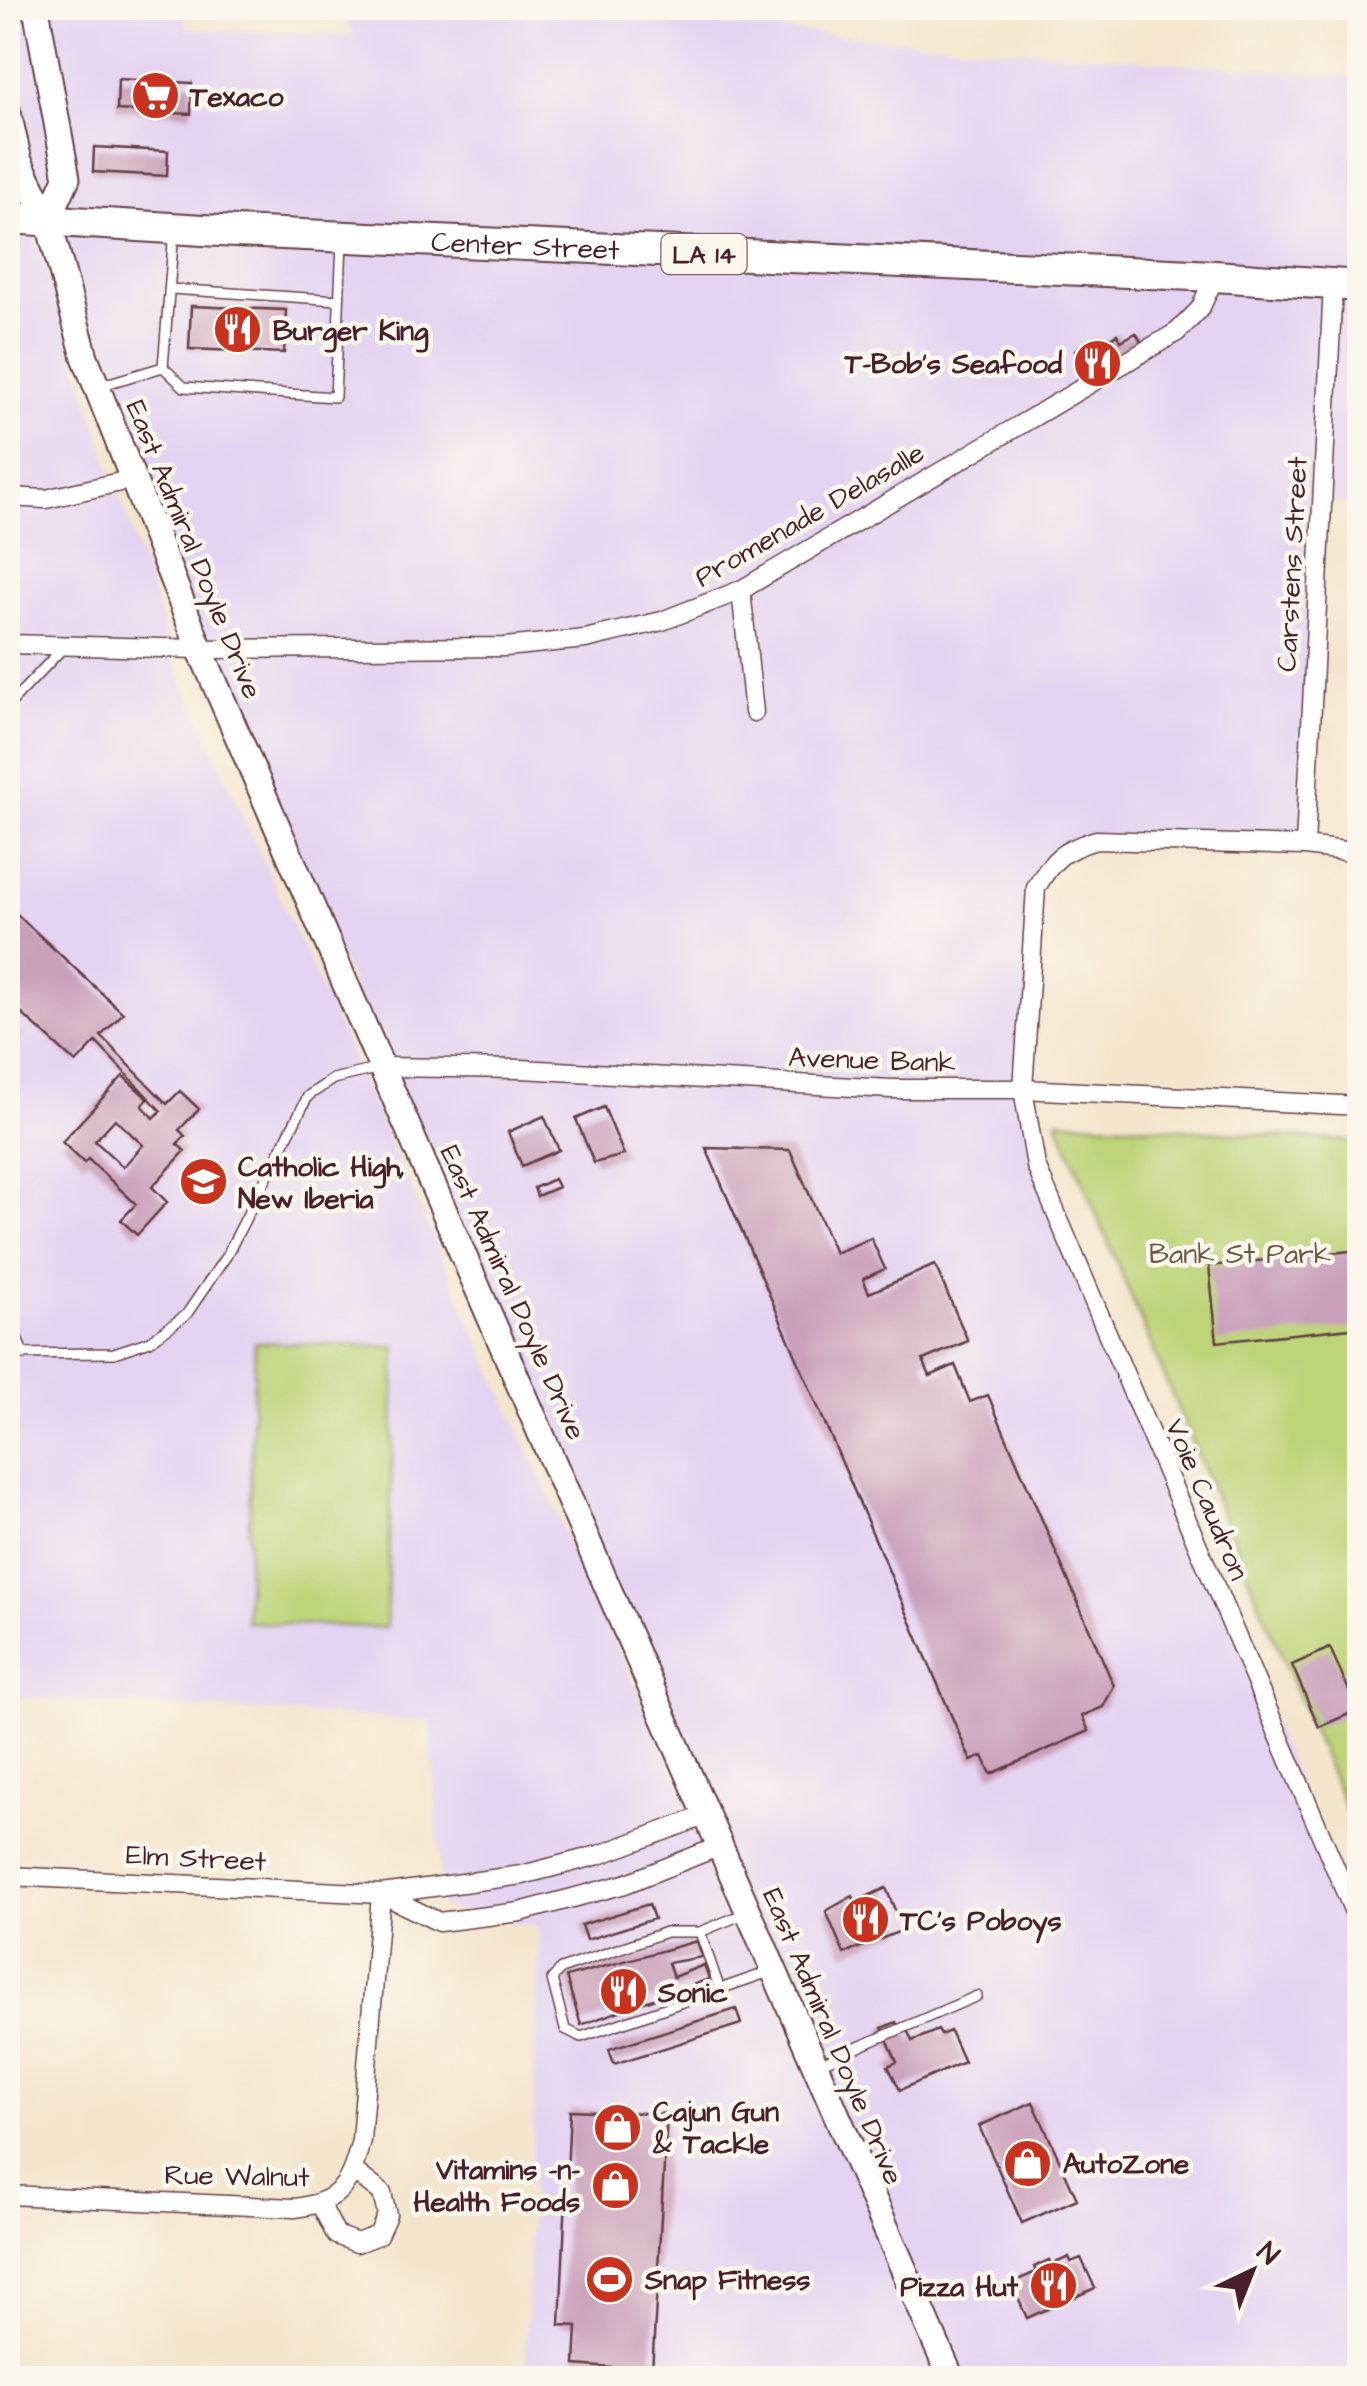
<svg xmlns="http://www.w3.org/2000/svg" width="1367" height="2386" font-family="'Architects Daughter',sans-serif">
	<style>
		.built { fill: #e4d3f2 }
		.green { fill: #bdd479; stroke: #847a52; stroke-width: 2.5 }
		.building { fill: #c99fba; fill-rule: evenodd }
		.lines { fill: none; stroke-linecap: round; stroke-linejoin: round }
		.lane-casing { stroke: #643d43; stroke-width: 12 }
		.street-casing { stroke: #643d43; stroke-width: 21 }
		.secondary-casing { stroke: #643d43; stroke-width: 29 }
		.primary-casing { stroke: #643d43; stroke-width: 34 }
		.lane { stroke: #fff; stroke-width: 9 }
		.street { stroke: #fff; stroke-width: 18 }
		.secondary { stroke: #fff; stroke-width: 25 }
		.primary { stroke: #fff; stroke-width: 30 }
		.labels { text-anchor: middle; stroke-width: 9; stroke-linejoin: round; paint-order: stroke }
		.shield { fill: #fbf7ec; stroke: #7f6065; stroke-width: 2.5 }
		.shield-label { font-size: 25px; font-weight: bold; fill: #4a1f2b }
		.poi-label { font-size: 28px; font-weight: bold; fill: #4a1f2b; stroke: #fbf7ec; text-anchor: start }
		.street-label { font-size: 28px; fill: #4a1f2b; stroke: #fbf7ec }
		.park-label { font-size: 28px; fill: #6c5542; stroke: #fbf7ec }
	</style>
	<rect width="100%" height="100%" fill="#fbf7ec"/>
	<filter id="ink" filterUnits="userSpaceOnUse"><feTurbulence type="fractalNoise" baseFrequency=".01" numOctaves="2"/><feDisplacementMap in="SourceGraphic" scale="20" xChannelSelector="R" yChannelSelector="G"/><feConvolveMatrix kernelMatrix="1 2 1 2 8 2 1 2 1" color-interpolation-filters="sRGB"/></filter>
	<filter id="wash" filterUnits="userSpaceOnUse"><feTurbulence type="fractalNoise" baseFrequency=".0048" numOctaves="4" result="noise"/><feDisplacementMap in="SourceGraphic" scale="40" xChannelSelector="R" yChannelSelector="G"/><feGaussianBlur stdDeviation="2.25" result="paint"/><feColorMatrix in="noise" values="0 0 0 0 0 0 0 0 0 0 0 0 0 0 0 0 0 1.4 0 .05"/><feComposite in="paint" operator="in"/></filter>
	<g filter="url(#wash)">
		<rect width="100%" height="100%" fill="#f4e6cd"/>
		<path class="built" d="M 8,8 L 182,8 L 187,28 L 353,36 L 342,8 L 507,8 L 1359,78 L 1359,506 L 1323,502 L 1305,846 L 1070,848 L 1036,889 L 1023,1089 L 1037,1166 L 1359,1926 L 1359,2378 L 155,2378 L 152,2369 L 525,2378 L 539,1928 L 442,1907 L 431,1721 L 8,1697 L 8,236 L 35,237 L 176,667 L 944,2374 L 85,357 L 48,220 L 8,209 Z"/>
		<path class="green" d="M 1057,1120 L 1359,1142 L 1359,1841 Z
			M 255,1342 L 396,1347 L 386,1628 L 246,1622 Z"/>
		<g id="blocks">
			<path class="building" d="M 118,79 L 192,83 L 191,114 L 117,110 Z
				M 94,147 L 168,151 L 167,176 L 93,172 Z
				M 191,306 L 286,310 L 284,353 L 189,349 Z
				M 1136,333 L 1143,345 L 1089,375 L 1075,350 L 1095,339 L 1103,351 L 1108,349 L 1104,342 L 1117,334 L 1121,341 Z
				M 8,906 L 123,1013 L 101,1036 L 167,1104 L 180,1091 L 199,1109 L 179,1130 L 185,1136 L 177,1144 L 185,1151 L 152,1187 L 167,1202 L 137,1235 L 121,1220 L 136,1204 L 88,1159 L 84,1163 L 62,1142 L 123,1076 L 148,1099 L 142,1106 L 154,1118 L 161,1111 L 96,1042 L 76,1063 L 8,1001 ZM 115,1119 L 143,1145 L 123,1167 L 95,1141 Z
				M 8,1023 L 21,1036 L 8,1050 Z
				M 604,1107 L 624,1155 L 594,1163 L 576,1119 Z
				M 544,1116 L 559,1150 L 522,1166 L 508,1132 Z
				M 706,1148 L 790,1150 L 835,1253 L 871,1238 L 885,1269 L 863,1279 L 869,1293 L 935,1265 L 968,1341 L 923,1360 L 930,1376 L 955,1365 L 970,1402 L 988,1395 L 1114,1686 L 1103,1707 L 1082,1716 L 1089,1731 L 991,1774 L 983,1756 L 971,1761 Z
				M 554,1179 L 558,1187 L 537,1196 L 534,1188 Z
				M 1360,1250 L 1360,1327 L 1217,1342 L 1209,1266 Z
				M 1330,1648 L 1358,1710 L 1319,1727 L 1292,1665 Z
				M 886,1888 L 903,1930 L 844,1954 L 826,1911 L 853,1896 L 855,1902 Z
				M 649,1904 L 654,1919 L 586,1940 L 581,1925 Z
				M 697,1941 L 702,1957 L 668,1963 L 673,1977 L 704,1965 L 709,1979 L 581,2025 L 566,1977 Z
				M 736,2009 L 741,2024 L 614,2064 L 609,2049 Z
				M 896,2022 L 898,2026 L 904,2023 L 912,2041 L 938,2030 L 941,2035 L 950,2031 L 964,2062 L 900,2090 L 888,2066 L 897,2062 L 882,2028 Z
				M 1033,2102 L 1077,2199 L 1022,2223 L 979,2126 Z
				M 570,2110 L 667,2114 L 652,2371 L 575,2365 L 577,2326 L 560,2325 Z
				M 1069,2257 L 1071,2262 L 1081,2258 L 1095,2288 L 1027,2318 L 1011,2283 L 1036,2272 L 1034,2267 L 1049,2260 L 1051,2265 Z"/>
		</g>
	</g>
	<g filter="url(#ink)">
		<use href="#blocks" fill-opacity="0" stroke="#643d43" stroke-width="2.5"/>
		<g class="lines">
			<defs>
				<path id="lane" d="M 174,231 L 163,367 L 184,387 L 335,397 L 342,243
					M 170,289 L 339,300
					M 99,386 L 163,367
					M 8,706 L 63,648
					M 8,1318 L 24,1355
					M 8,1354 L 114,1353 L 150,1341 L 186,1315 L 227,1255 L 308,1096 L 333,1079 L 380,1068
					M 746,1913 L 700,1932 L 666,1932 L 561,1969 L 552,1979 L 565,2029 L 581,2037 L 772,1971
					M 700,1932 L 720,1990
					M 819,2064 L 977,1996"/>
				<path id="street" d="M 8,497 L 46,499 L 133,479
					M 741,590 L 754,712
					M 8,644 L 200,649 L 505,647 L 585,639 L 662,621 L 741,590 L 1177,332 L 1200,309 L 1215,276
					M 1305,846 L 1333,285
					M 1360,853 L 1305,846 L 1096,840 C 1063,850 1053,858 1036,888 L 1023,1089 L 1036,1166 L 1360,1926
					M 382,1067 L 521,1069 L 891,1089 L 1023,1089 L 1360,1106
					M 8,1876 L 381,1894 L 522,1875 L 599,1855 L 707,1815
					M 382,1894 L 439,1922 L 520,1912 L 625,1884 L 720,1846
					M 8,2195 L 295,2208 C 341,2202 351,2184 361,2140 L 381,1894
					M 321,2205 L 336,2235 L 357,2243 L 378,2235 L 387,2215 L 382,2193 L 354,2171"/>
				<path id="secondary" d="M 36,8 L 67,178 L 48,220
					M 8,113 L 19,161 L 48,220 L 85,357 L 200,649 L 951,2378"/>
				<g id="primary">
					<path id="s1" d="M 8,218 L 236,232 L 1215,276 L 1360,286"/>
				</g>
			</defs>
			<use href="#lane" class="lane-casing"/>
			<use href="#street" class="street-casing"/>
			<use href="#secondary" class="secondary-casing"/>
			<use href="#primary" class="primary-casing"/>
			<use href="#lane" class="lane"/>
			<use href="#street" class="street"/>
			<use href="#secondary" class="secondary"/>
			<use href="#primary" class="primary"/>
		</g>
	</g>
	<defs>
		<symbol id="supermarket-disc" viewBox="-11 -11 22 22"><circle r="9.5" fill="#c8321e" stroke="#fbf7ec"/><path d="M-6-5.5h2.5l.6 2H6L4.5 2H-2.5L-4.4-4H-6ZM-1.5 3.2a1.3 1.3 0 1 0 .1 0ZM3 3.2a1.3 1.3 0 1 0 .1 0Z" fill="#fff"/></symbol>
		<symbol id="restaurant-disc" viewBox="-11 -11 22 22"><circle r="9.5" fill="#c8321e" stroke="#fbf7ec"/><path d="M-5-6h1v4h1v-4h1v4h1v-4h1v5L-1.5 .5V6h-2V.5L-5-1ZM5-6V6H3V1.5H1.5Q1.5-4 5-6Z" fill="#fff"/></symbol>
		<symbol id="school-disc" viewBox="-11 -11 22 22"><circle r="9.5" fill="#c8321e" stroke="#fbf7ec"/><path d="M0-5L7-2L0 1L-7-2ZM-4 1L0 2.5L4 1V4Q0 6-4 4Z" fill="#fff"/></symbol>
		<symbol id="shop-disc" viewBox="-11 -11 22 22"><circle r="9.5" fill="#c8321e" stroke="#fbf7ec"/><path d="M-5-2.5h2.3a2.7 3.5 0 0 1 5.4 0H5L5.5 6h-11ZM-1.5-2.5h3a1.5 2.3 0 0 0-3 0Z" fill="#fff"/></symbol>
		<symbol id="stadium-disc" viewBox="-11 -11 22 22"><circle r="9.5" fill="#c8321e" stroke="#fbf7ec"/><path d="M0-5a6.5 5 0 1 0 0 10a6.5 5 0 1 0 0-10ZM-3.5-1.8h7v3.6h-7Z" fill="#fff"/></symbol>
	</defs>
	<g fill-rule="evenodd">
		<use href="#supermarket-disc" x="128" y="68" width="55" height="55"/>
		<use href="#restaurant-disc" x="210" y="302" width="55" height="55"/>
		<use href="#restaurant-disc" x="1070" y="336" width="55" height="55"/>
		<use href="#school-disc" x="176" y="1154" width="55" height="55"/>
		<use href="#restaurant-disc" x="838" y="1892" width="55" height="55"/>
		<use href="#restaurant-disc" x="596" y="1964" width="55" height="55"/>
		<use href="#shop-disc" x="590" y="2100" width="55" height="55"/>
		<use href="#shop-disc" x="1000" y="2136" width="55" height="55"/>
		<use href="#shop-disc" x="588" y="2158" width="55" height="55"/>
		<use href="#stadium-disc" x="582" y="2252" width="55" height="55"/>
		<use href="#restaurant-disc" x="1026" y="2258" width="55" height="55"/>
	</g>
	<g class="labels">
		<rect class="shield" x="661.5" y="234" width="85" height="40" rx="8"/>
		<g class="shield-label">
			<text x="704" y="263">LA 14</text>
		</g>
		<g class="poi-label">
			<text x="190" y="106">Texaco</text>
			<text x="273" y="340">Burger King</text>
			<text x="1062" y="373" text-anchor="end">T-Bob's Seafood</text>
			<text x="238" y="1176">Catholic High,<tspan x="238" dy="32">New Iberia</tspan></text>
			<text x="900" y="1930">TC's Poboys</text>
			<text x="658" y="2002">Sonic</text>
			<text x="653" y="2121">Cajun Gun<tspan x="653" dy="32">&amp; Tackle</tspan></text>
			<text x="1063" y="2173">AutoZone</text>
			<text x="580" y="2179" text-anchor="end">Vitamins -n-<tspan x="580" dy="32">Health Foods</tspan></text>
			<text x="645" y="2289">Snap Fitness</text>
			<text x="1018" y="2296" text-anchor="end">Pizza Hut</text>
		</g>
		<g class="street-label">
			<text dy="10" stroke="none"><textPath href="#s1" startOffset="518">Center Street</textPath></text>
			<text transform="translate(809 514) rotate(-30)" y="10">Promenade Delasalle</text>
			<text transform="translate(195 549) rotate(68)" y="10">East Admiral Doyle Drive</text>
			<text transform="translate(1291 564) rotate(-87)" y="10">Carstens Street</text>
			<text transform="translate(872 1059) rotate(2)" y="10">Avenue Bank</text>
			<text transform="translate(514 1292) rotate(66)" y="10">East Admiral Doyle Drive</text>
			<text transform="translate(1208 1499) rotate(67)" y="10">Voie Caudron</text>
			<text transform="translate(196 1857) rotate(3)" y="10">Elm Street</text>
			<text transform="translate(834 2036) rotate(67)" y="10">East Admiral Doyle Drive</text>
			<text transform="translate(237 2175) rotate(1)" y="10">Rue Walnut</text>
		</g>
		<g class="park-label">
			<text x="1240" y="1263">Bank St Park</text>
		</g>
	</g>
	<rect width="1367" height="2386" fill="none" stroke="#fbf7ec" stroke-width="40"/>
	<g transform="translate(1252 2271) rotate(43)" stroke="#fbf7ec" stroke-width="8" paint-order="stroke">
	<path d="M0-8L18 38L0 25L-18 38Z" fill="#4a1f2b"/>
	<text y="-15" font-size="28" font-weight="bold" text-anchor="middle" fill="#4a1f2b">N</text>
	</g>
</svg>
